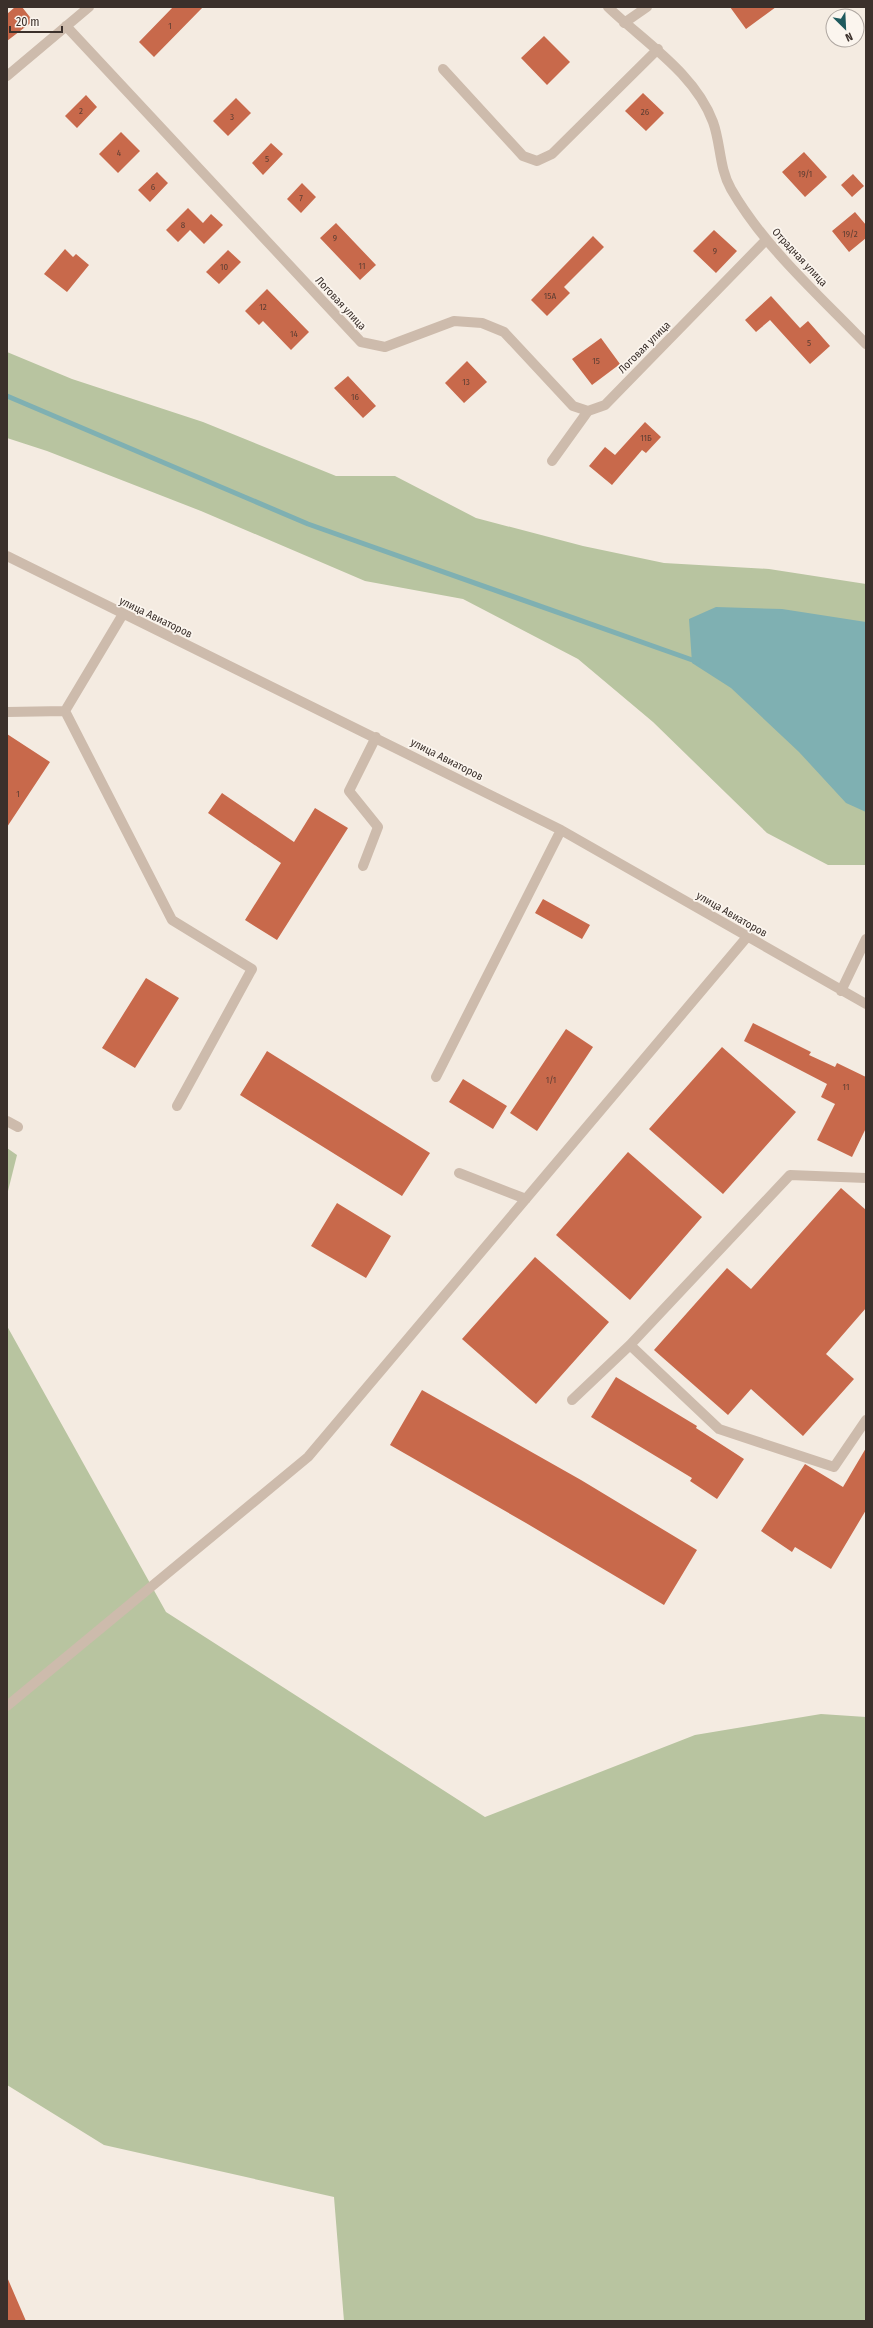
<svg xmlns="http://www.w3.org/2000/svg" width="873" height="2328" font-family="'Fira Sans Condensed',sans-serif">
	<style>
		.green { fill: #b8c4a0 }
		.water { fill: #7fb0b2 }
		.lines { fill: none; stroke-linecap: round; stroke-linejoin: round }
		.stream { stroke: #7fb0b2; stroke-width: 5 }
		.building { fill: #c8694b }
		.minor { stroke: #cdbbac; stroke-width: 10 }
		.labels { text-anchor: middle; stroke-width: 3.5; stroke-linejoin: round; paint-order: stroke }
		.number-label { font-size: 9px; fill: #5e3e33 }
		.street-label { font-size: 11px; fill: #3b302b; stroke: #fbf5ee }
	</style>
	<rect width="100%" height="100%" fill="#f4ebe1"/>
	<path class="green" d="M 7,352 L 72,379 L 203,422 L 336,476 L 395,476 L 476,518 L 583,546 L 664,563 L 769,569 L 866,584 L 866,865 L 828,865 L 767,833 L 653,722 L 578,659 L 463,599 L 365,581 L 201,511 L 47,451 L 7,438 Z
		M 7,1148 L 17,1155 L 7,1195 Z
		M 7,1326 L 166,1612 L 485,1817 L 695,1735 L 821,1714 L 866,1717 L 866,2321 L 344,2321 L 334,2197 L 104,2145 L 7,2085 Z"/>
	<path class="water" d="M 716,607 L 782,609 L 866,622 L 866,812 L 846,803 L 799,752 L 731,688 L 692,663 L 689,619 Z"/>
	<g class="lines">
		<path class="stream" d="M 7,396 L 308,524 L 698,662"/>
	</g>
	<path class="building" d="M 15,7 L 22,7 L 33,21 L 7,41 L 7,14 Z
		M 173,7 L 203,7 L 154,57 L 139,42 Z
		M 730,7 L 776,7 L 746,29 Z
		M 544,36 L 570,62 L 547,85 L 521,58 Z
		M 643,93 L 664,113 L 646,131 L 625,111 Z
		M 86,95 L 97,107 L 77,128 L 65,116 Z
		M 236,98 L 251,113 L 228,136 L 213,121 Z
		M 121,132 L 140,151 L 118,173 L 99,154 Z
		M 271,143 L 283,154 L 263,175 L 252,163 Z
		M 804,152 L 827,177 L 805,197 L 782,172 Z
		M 157,172 L 168,183 L 150,202 L 138,190 Z
		M 853,174 L 864,186 L 852,197 L 841,185 Z
		M 302,183 L 316,197 L 301,213 L 287,199 Z
		M 188,208 L 203,223 L 211,214 L 223,225 L 204,244 L 190,230 L 178,242 L 166,230 Z
		M 855,212 L 866,225 L 866,238 L 849,252 L 832,231 Z
		M 336,223 L 376,265 L 360,280 L 320,238 Z
		M 714,230 L 737,251 L 716,273 L 693,251 Z
		M 593,236 L 604,247 L 564,287 L 570,293 L 547,316 L 531,300 Z
		M 65,249 L 73,257 L 76,254 L 89,265 L 67,292 L 44,274 Z
		M 228,250 L 241,262 L 219,284 L 206,272 Z
		M 267,289 L 309,332 L 291,350 L 263,321 L 259,325 L 245,311 Z
		M 771,296 L 800,328 L 808,321 L 830,346 L 810,364 L 770,320 L 756,332 L 745,320 Z
		M 601,338 L 620,364 L 592,385 L 572,359 Z
		M 467,361 L 487,382 L 464,403 L 445,383 Z
		M 348,376 L 376,406 L 363,418 L 334,388 Z
		M 645,422 L 661,437 L 646,453 L 642,450 L 612,485 L 589,466 L 605,447 L 615,455 Z
		M 7,734 L 50,762 L 7,827 Z
		M 222,793 L 294,842 L 315,808 L 348,828 L 277,940 L 245,920 L 281,863 L 208,813 Z
		M 543,899 L 590,925 L 582,939 L 535,913 Z
		M 146,978 L 179,998 L 135,1068 L 102,1048 Z
		M 753,1023 L 811,1052 L 809,1055 L 835,1067 L 837,1063 L 866,1077 L 866,1128 L 852,1157 L 817,1140 L 835,1104 L 821,1097 L 827,1084 L 744,1041 Z
		M 566,1029 L 593,1047 L 537,1131 L 510,1113 Z
		M 722,1047 L 796,1112 L 723,1194 L 649,1129 Z
		M 267,1051 L 430,1153 L 402,1196 L 240,1095 Z
		M 463,1079 L 507,1106 L 493,1129 L 449,1102 Z
		M 628,1152 L 702,1217 L 630,1300 L 556,1235 Z
		M 841,1188 L 866,1210 L 866,1308 L 826,1354 L 854,1379 L 803,1436 L 751,1389 L 728,1415 L 654,1350 L 727,1268 L 751,1289 Z
		M 337,1203 L 391,1236 L 366,1278 L 311,1246 Z
		M 535,1257 L 609,1322 L 536,1404 L 462,1339 Z
		M 616,1377 L 697,1426 L 696,1428 L 744,1459 L 717,1499 L 690,1481 L 692,1478 L 591,1417 Z
		M 422,1390 L 581,1480 L 697,1550 L 664,1605 L 526,1523 L 390,1445 Z
		M 866,1448 L 866,1510 L 831,1569 L 795,1547 L 792,1552 L 761,1531 L 805,1464 L 843,1487 Z
		M 7,2277 L 26,2321 L 7,2321 Z"/>
	<g class="lines">
		<path class="minor" d="M 608,7 C 643,41 695,73 713,122 C 721,144 719,168 731,189 C 765,248 819,295 866,344
			M 624,23 L 647,7
			M 66,26 L 361,342 L 385,347 L 454,321 L 482,323 L 504,332 L 573,406 L 588,411 L 605,405 L 766,240
			M 443,69 L 523,156 L 537,161 L 552,154 L 658,49
			M 7,76 L 89,7
			M 552,461 L 588,411
			M 7,556 L 561,830 L 866,1004
			M 123,614 L 65,711 L 172,920 L 252,969 L 177,1106
			M 7,712 L 65,711
			M 363,866 L 378,827 L 349,791 L 376,737
			M 841,991 L 866,939
			M 436,1077 L 561,830
			M 7,1121 L 18,1127
			M 459,1173 L 526,1199
			M 630,1345 L 719,1429 L 834,1467 L 866,1420
			M 572,1400 L 630,1345 L 790,1175 L 866,1178
			M 7,1706 L 308,1457 L 747,937"/>
	</g>
	<g class="labels">
		<g class="number-label">
			<text x="170" y="29">1</text>
			<text x="81" y="114">2</text>
			<text x="645" y="115">26</text>
			<text x="232" y="120">3</text>
			<text x="119" y="156">4</text>
			<text x="267" y="162">5</text>
			<text x="805" y="177">19/1</text>
			<text x="153" y="190">6</text>
			<text x="301" y="201">7</text>
			<text x="183" y="228">8</text>
			<text x="850" y="237">19/2</text>
			<text x="335" y="241">9</text>
			<text x="715" y="254">9</text>
			<text x="362" y="269">11</text>
			<text x="224" y="270">10</text>
			<text x="550" y="299">15А</text>
			<text x="263" y="310">12</text>
			<text x="294" y="337">14</text>
			<text x="809" y="346">5</text>
			<text x="596" y="364">15</text>
			<text x="466" y="385">13</text>
			<text x="355" y="400">16</text>
			<text x="646" y="441">11Б</text>
			<text x="18" y="797">1</text>
			<text x="551" y="1083">1/1</text>
			<text x="846" y="1090">11</text>
		</g>
		<g class="street-label">
			<text transform="translate(800 257) rotate(47)" y="4">Отрадная улица</text>
			<text transform="translate(341 303) rotate(47)" y="4">Логовая улица</text>
			<text transform="translate(644 347) rotate(-45)" y="4">Логовая улица</text>
			<text transform="translate(156 617) rotate(26)" y="4">улица Авиаторов</text>
			<text transform="translate(447 759) rotate(27)" y="4">улица Авиаторов</text>
			<text transform="translate(732 914) rotate(30)" y="4">улица Авиаторов</text>
		</g>
	</g>
	<rect width="873" height="2328" fill="none" stroke="#3b302b" stroke-width="16"/>
	<g transform="translate(845 28) rotate(156)"><circle r="19" fill="#fbf5ee" stroke="#aea6a0"/>
	<path d="M0-3L7 15L0 10L-7 15Z" fill="#1f5a5e"/>
	<text y="-6" font-size="11" font-weight="bold" text-anchor="middle" fill="#3b302b">N</text>
	</g>
	<path d="M10 26v6h52v-6" fill="none" stroke="#3b302b" stroke-width="2"/>
	<text x="16" y="26" font-size="12" fill="#3b302b" stroke="#fbf5ee" stroke-width="3" paint-order="stroke">20 m</text>
</svg>
